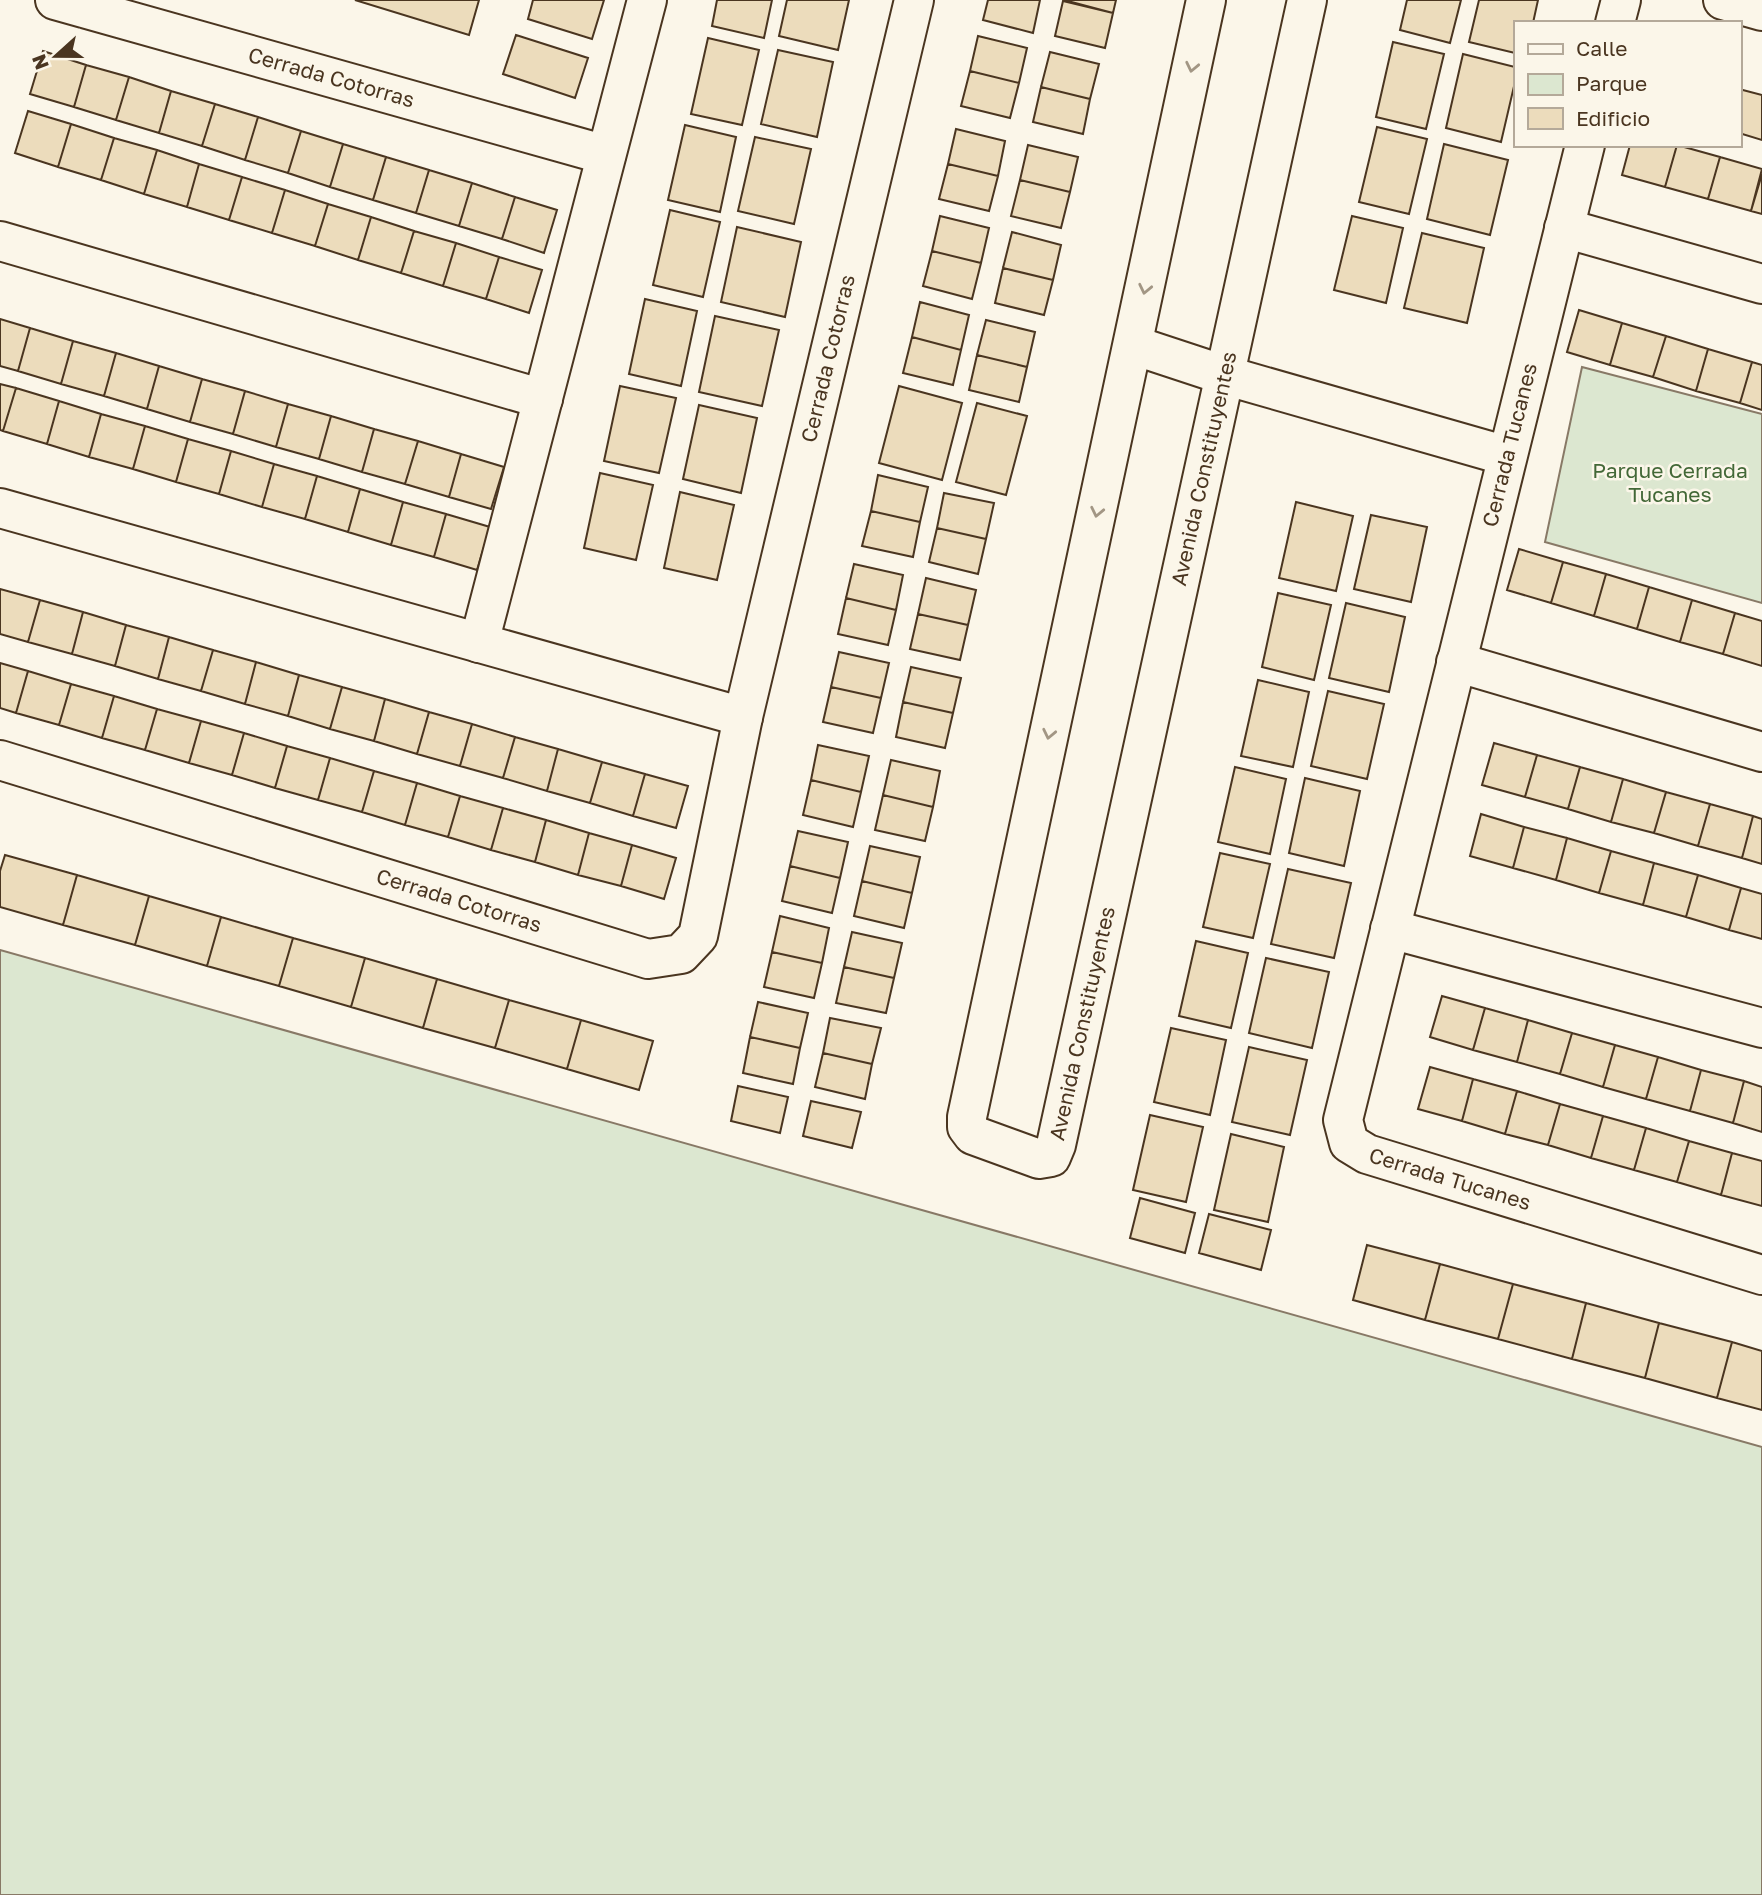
<svg xmlns="http://www.w3.org/2000/svg" width="1762" height="1895" font-family="'Golos Text',sans-serif">
	<style>
		.green { fill: #dce7d0; stroke: #887966; stroke-width: 2 }
		.building { fill: #ecdcbc; stroke: #4a3520; stroke-width: 2 }
		.lines { fill: none; stroke-linecap: round; stroke-linejoin: round }
		.minor-casing { stroke: #4a3520; stroke-width: 42 }
		.secondary-casing { stroke: #4a3520; stroke-width: 42 }
		.minor { stroke: #fbf6e9; stroke-width: 38 }
		.secondary { stroke: #fbf6e9; stroke-width: 38 }
		.oneway { stroke: #a29684 }
		.labels { text-anchor: middle; stroke-width: 5; stroke-linejoin: round; paint-order: stroke }
		.street-label { font-size: 21px; fill: #4a3520; stroke: #fbf6e9 }
		.park-label { font-size: 21px; fill: #436837; stroke: #fbf6e9 }
	</style>
	<rect width="100%" height="100%" fill="#fbf6e9"/>
	<path class="green" d="M 1582,367 L 1762,414 L 1762,603 L 1545,542 Z
		M 0,950 L 1762,1447 L 1762,1895 L 0,1895 Z"/>
	<path class="building" d="M 355,0 L 479,0 L 469,35 Z
		M 533,0 L 604,0 L 592,39 L 528,19 Z
		M 717,0 L 772,0 L 764,38 L 712,26 Z
		M 787,0 L 849,0 L 838,50 L 779,36 Z
		M 988,0 L 1040,0 L 1033,33 L 983,20 Z
		M 1064,0 L 1116,0 L 1113,13 Z
		M 1407,0 L 1461,0 L 1450,43 L 1400,30 Z
		M 1479,0 L 1538,0 L 1533,23 L 1515,23 L 1515,53 L 1469,42 Z
		M 1063,1 L 1113,13 L 1105,48 L 1055,36 Z
		M 516,35 L 588,58 L 575,98 L 503,74 Z
		M 978,36 L 1027,48 L 1019,83 L 970,71 Z
		M 708,38 L 759,50 L 742,125 L 691,114 Z
		M 1393,42 L 1444,54 L 1426,129 L 1376,117 Z
		M 778,50 L 833,62 L 817,137 L 761,124 Z
		M 43,51 L 86,65 L 74,107 L 30,94 Z
		M 1050,52 L 1099,64 L 1090,99 L 1041,87 Z
		M 1463,54 L 1515,67 L 1515,82 L 1501,142 L 1446,128 Z
		M 86,65 L 129,77 L 116,120 L 74,107 Z
		M 970,71 L 1019,83 L 1010,118 L 961,106 Z
		M 129,77 L 171,91 L 159,133 L 116,120 Z
		M 1041,87 L 1090,99 L 1083,134 L 1033,122 Z
		M 1739,89 L 1762,95 L 1762,140 L 1739,133 Z
		M 171,91 L 215,104 L 202,146 L 159,133 Z
		M 215,104 L 258,117 L 245,160 L 202,146 Z
		M 28,111 L 71,124 L 58,167 L 15,153 Z
		M 258,117 L 301,131 L 288,173 L 245,160 Z
		M 71,124 L 114,138 L 101,180 L 58,167 Z
		M 685,125 L 736,137 L 720,212 L 668,200 Z
		M 1377,127 L 1427,139 L 1409,214 L 1359,202 Z
		M 956,129 L 1005,141 L 998,176 L 948,164 Z
		M 301,131 L 343,144 L 330,187 L 288,173 Z
		M 755,137 L 811,149 L 794,224 L 738,211 Z
		M 114,138 L 157,150 L 144,194 L 101,180 Z
		M 343,144 L 386,157 L 373,200 L 330,187 Z
		M 1444,144 L 1508,160 L 1490,235 L 1427,219 Z
		M 1028,145 L 1078,157 L 1070,192 L 1020,180 Z
		M 1630,145 L 1677,145 L 1665,187 L 1622,175 Z
		M 1677,145 L 1720,157 L 1708,199 L 1665,187 Z
		M 157,150 L 199,164 L 187,207 L 144,194 Z
		M 386,157 L 429,170 L 416,213 L 373,200 Z
		M 1720,157 L 1762,169 L 1751,211 L 1708,199 Z
		M 199,164 L 242,177 L 229,220 L 187,207 Z
		M 948,164 L 998,176 L 989,211 L 939,199 Z
		M 429,170 L 472,183 L 459,226 L 416,213 Z
		M 1762,174 L 1762,214 L 1751,211 Z
		M 242,177 L 285,190 L 272,233 L 229,220 Z
		M 1020,180 L 1070,192 L 1061,228 L 1011,216 Z
		M 472,183 L 515,197 L 502,239 L 459,226 Z
		M 285,190 L 328,204 L 315,246 L 272,233 Z
		M 515,197 L 557,210 L 544,253 L 502,239 Z
		M 328,204 L 371,217 L 358,260 L 315,246 Z
		M 670,210 L 720,222 L 703,297 L 653,285 Z
		M 940,216 L 989,228 L 981,263 L 932,251 Z
		M 1352,216 L 1403,228 L 1386,303 L 1334,290 Z
		M 371,217 L 414,231 L 401,273 L 358,260 Z
		M 737,227 L 801,242 L 785,317 L 721,302 Z
		M 414,231 L 456,243 L 443,286 L 401,273 Z
		M 1012,232 L 1061,245 L 1053,280 L 1003,268 Z
		M 1422,233 L 1484,248 L 1467,323 L 1404,308 Z
		M 456,243 L 499,257 L 486,299 L 443,286 Z
		M 932,251 L 981,263 L 972,299 L 923,286 Z
		M 499,257 L 542,270 L 529,313 L 486,299 Z
		M 1003,268 L 1053,280 L 1044,315 L 995,303 Z
		M 645,299 L 697,311 L 681,386 L 629,374 Z
		M 920,302 L 969,315 L 961,350 L 912,337 Z
		M 1579,310 L 1622,323 L 1610,365 L 1567,352 Z
		M 715,316 L 779,330 L 762,406 L 699,392 Z
		M 0,319 L 30,328 L 18,371 L 0,366 Z
		M 986,320 L 1035,332 L 1027,367 L 977,355 Z
		M 1622,323 L 1666,336 L 1653,377 L 1610,365 Z
		M 30,328 L 73,341 L 61,384 L 18,371 Z
		M 1666,336 L 1708,349 L 1696,391 L 1653,377 Z
		M 912,337 L 961,350 L 953,385 L 903,373 Z
		M 73,341 L 116,353 L 104,396 L 61,384 Z
		M 1708,349 L 1752,362 L 1740,403 L 1696,391 Z
		M 116,353 L 159,366 L 147,409 L 104,396 Z
		M 977,355 L 1027,367 L 1019,402 L 969,390 Z
		M 1752,362 L 1762,365 L 1762,410 L 1740,403 Z
		M 159,366 L 202,379 L 190,422 L 147,409 Z
		M 202,379 L 245,391 L 233,434 L 190,422 Z
		M 0,384 L 16,388 L 3,431 L 0,430 Z
		M 620,386 L 676,398 L 659,473 L 604,461 Z
		M 899,386 L 962,403 L 942,480 L 879,463 Z
		M 16,388 L 59,401 L 47,444 L 3,431 Z
		M 245,391 L 288,404 L 276,447 L 233,434 Z
		M 59,401 L 101,414 L 89,457 L 47,444 Z
		M 977,403 L 1027,416 L 1006,495 L 956,482 Z
		M 288,404 L 331,416 L 319,459 L 276,447 Z
		M 699,405 L 757,418 L 741,493 L 683,479 Z
		M 101,414 L 145,426 L 133,469 L 89,457 Z
		M 331,416 L 374,429 L 362,472 L 319,459 Z
		M 145,426 L 188,439 L 176,482 L 133,469 Z
		M 374,429 L 418,441 L 405,484 L 362,472 Z
		M 188,439 L 231,451 L 219,494 L 176,482 Z
		M 418,441 L 461,454 L 449,497 L 405,484 Z
		M 231,451 L 274,464 L 262,507 L 219,494 Z
		M 461,454 L 504,467 L 491,509 L 449,497 Z
		M 274,464 L 317,476 L 305,519 L 262,507 Z
		M 600,473 L 653,485 L 636,560 L 584,548 Z
		M 878,475 L 928,487 L 920,522 L 871,511 Z
		M 317,476 L 360,489 L 348,532 L 305,519 Z
		M 360,489 L 403,502 L 391,545 L 348,532 Z
		M 680,492 L 734,505 L 717,580 L 664,568 Z
		M 944,493 L 994,503 L 986,539 L 937,528 Z
		M 403,502 L 446,514 L 434,557 L 391,545 Z
		M 1296,502 L 1353,516 L 1336,591 L 1279,578 Z
		M 871,511 L 920,522 L 913,557 L 862,546 Z
		M 446,514 L 490,527 L 477,570 L 434,557 Z
		M 1371,515 L 1427,527 L 1411,602 L 1354,589 Z
		M 937,528 L 986,539 L 978,574 L 929,562 Z
		M 1519,549 L 1563,562 L 1551,603 L 1507,590 Z
		M 1563,562 L 1606,574 L 1594,616 L 1551,603 Z
		M 854,564 L 903,575 L 896,610 L 846,598 Z
		M 1606,574 L 1649,587 L 1637,629 L 1594,616 Z
		M 926,578 L 976,590 L 968,625 L 918,614 Z
		M 1649,587 L 1692,600 L 1680,642 L 1637,629 Z
		M 0,589 L 40,600 L 28,642 L 0,634 Z
		M 1278,593 L 1331,605 L 1314,680 L 1262,667 Z
		M 846,598 L 896,610 L 888,645 L 838,634 Z
		M 40,600 L 83,612 L 72,654 L 28,642 Z
		M 1692,600 L 1735,613 L 1723,654 L 1680,642 Z
		M 1346,603 L 1405,617 L 1389,692 L 1329,678 Z
		M 83,612 L 126,625 L 115,666 L 72,654 Z
		M 1735,613 L 1762,621 L 1762,666 L 1723,654 Z
		M 918,614 L 968,625 L 960,660 L 910,649 Z
		M 126,625 L 169,637 L 158,679 L 115,666 Z
		M 169,637 L 213,650 L 201,691 L 158,679 Z
		M 213,650 L 256,662 L 245,704 L 201,691 Z
		M 839,652 L 889,663 L 881,698 L 831,687 Z
		M 256,662 L 299,675 L 288,716 L 245,704 Z
		M 0,663 L 28,671 L 16,713 L 0,708 Z
		M 911,667 L 961,678 L 953,713 L 903,702 Z
		M 28,671 L 71,684 L 59,725 L 16,713 Z
		M 299,675 L 342,687 L 330,729 L 288,716 Z
		M 1258,680 L 1309,692 L 1293,767 L 1241,756 Z
		M 71,684 L 114,696 L 102,738 L 59,725 Z
		M 342,687 L 385,699 L 374,741 L 330,729 Z
		M 831,687 L 881,698 L 873,733 L 823,722 Z
		M 1328,691 L 1384,704 L 1367,779 L 1311,766 Z
		M 114,696 L 157,709 L 145,750 L 102,738 Z
		M 385,699 L 429,712 L 417,754 L 374,741 Z
		M 903,702 L 953,713 L 945,748 L 896,737 Z
		M 157,709 L 201,721 L 189,763 L 145,750 Z
		M 429,712 L 472,724 L 460,766 L 417,754 Z
		M 201,721 L 244,733 L 232,775 L 189,763 Z
		M 472,724 L 515,737 L 503,778 L 460,766 Z
		M 244,733 L 287,746 L 275,788 L 232,775 Z
		M 515,737 L 558,749 L 547,791 L 503,778 Z
		M 1494,743 L 1537,755 L 1525,797 L 1482,785 Z
		M 818,745 L 869,756 L 861,792 L 811,780 Z
		M 287,746 L 330,758 L 318,800 L 275,788 Z
		M 558,749 L 602,762 L 590,803 L 547,791 Z
		M 1537,755 L 1580,767 L 1568,809 L 1525,797 Z
		M 330,758 L 374,771 L 362,812 L 318,800 Z
		M 891,760 L 940,771 L 933,807 L 883,795 Z
		M 602,762 L 645,774 L 633,816 L 590,803 Z
		M 1235,767 L 1286,779 L 1270,854 L 1218,842 Z
		M 1580,767 L 1623,779 L 1611,822 L 1568,809 Z
		M 374,771 L 417,783 L 405,825 L 362,812 Z
		M 645,774 L 688,786 L 676,828 L 633,816 Z
		M 1305,778 L 1360,791 L 1344,866 L 1289,853 Z
		M 1623,779 L 1666,792 L 1654,833 L 1611,822 Z
		M 811,780 L 861,792 L 853,827 L 803,815 Z
		M 417,783 L 460,796 L 448,837 L 405,825 Z
		M 1666,792 L 1710,804 L 1698,846 L 1654,833 Z
		M 883,795 L 933,807 L 925,841 L 875,830 Z
		M 460,796 L 503,808 L 491,850 L 448,837 Z
		M 1710,804 L 1753,816 L 1742,858 L 1698,846 Z
		M 503,808 L 546,820 L 535,862 L 491,850 Z
		M 1481,814 L 1524,827 L 1513,868 L 1470,856 Z
		M 1753,816 L 1762,819 L 1762,864 L 1742,858 Z
		M 546,820 L 589,833 L 578,875 L 535,862 Z
		M 1524,827 L 1567,838 L 1556,880 L 1513,868 Z
		M 798,831 L 848,842 L 840,878 L 790,866 Z
		M 589,833 L 632,845 L 621,886 L 578,875 Z
		M 1567,838 L 1611,851 L 1599,893 L 1556,880 Z
		M 632,845 L 676,858 L 664,899 L 621,886 Z
		M 870,846 L 920,857 L 912,893 L 862,881 Z
		M 1611,851 L 1654,863 L 1643,905 L 1599,893 Z
		M 1220,853 L 1270,864 L 1253,938 L 1203,927 Z
		M 5,855 L 77,875 L 63,925 L 0,907 L 0,871 Z
		M 1654,863 L 1698,875 L 1686,917 L 1643,905 Z
		M 790,866 L 840,878 L 832,913 L 782,901 Z
		M 1288,869 L 1351,883 L 1334,958 L 1271,944 Z
		M 77,875 L 149,896 L 135,945 L 63,925 Z
		M 1698,875 L 1741,888 L 1729,930 L 1686,917 Z
		M 862,881 L 912,893 L 904,928 L 854,916 Z
		M 1741,888 L 1762,894 L 1762,939 L 1729,930 Z
		M 149,896 L 221,917 L 207,966 L 135,945 Z
		M 780,916 L 829,928 L 822,963 L 772,952 Z
		M 221,917 L 293,938 L 279,986 L 207,966 Z
		M 852,932 L 902,943 L 894,978 L 844,967 Z
		M 293,938 L 365,958 L 351,1007 L 279,986 Z
		M 1196,941 L 1248,953 L 1231,1028 L 1179,1016 Z
		M 772,952 L 822,963 L 814,998 L 764,987 Z
		M 365,958 L 437,979 L 423,1028 L 351,1007 Z
		M 1266,958 L 1329,972 L 1312,1048 L 1249,1033 Z
		M 844,967 L 894,978 L 886,1013 L 836,1003 Z
		M 437,979 L 509,1000 L 495,1048 L 423,1028 Z
		M 1442,996 L 1485,1008 L 1473,1050 L 1430,1037 Z
		M 509,1000 L 581,1020 L 567,1069 L 495,1048 Z
		M 758,1002 L 808,1013 L 800,1048 L 750,1037 Z
		M 1485,1008 L 1528,1020 L 1517,1062 L 1473,1050 Z
		M 830,1018 L 881,1028 L 872,1064 L 823,1053 Z
		M 581,1020 L 653,1041 L 639,1090 L 567,1069 Z
		M 1528,1020 L 1572,1033 L 1560,1074 L 1517,1062 Z
		M 1171,1028 L 1226,1040 L 1210,1115 L 1154,1102 Z
		M 1572,1033 L 1615,1045 L 1603,1087 L 1560,1074 Z
		M 750,1037 L 800,1048 L 793,1084 L 743,1073 Z
		M 1615,1045 L 1658,1057 L 1646,1099 L 1603,1087 Z
		M 1249,1047 L 1307,1060 L 1290,1135 L 1232,1122 Z
		M 823,1053 L 872,1064 L 865,1099 L 815,1087 Z
		M 1658,1057 L 1701,1070 L 1690,1111 L 1646,1099 Z
		M 1430,1067 L 1473,1079 L 1462,1121 L 1418,1109 Z
		M 1701,1070 L 1744,1081 L 1733,1123 L 1690,1111 Z
		M 1473,1079 L 1517,1091 L 1505,1134 L 1462,1121 Z
		M 1744,1081 L 1762,1087 L 1762,1132 L 1733,1123 Z
		M 738,1086 L 788,1097 L 780,1133 L 731,1121 Z
		M 1517,1091 L 1560,1104 L 1548,1145 L 1505,1134 Z
		M 811,1101 L 861,1112 L 852,1148 L 803,1136 Z
		M 1560,1104 L 1603,1116 L 1591,1158 L 1548,1145 Z
		M 1150,1115 L 1203,1127 L 1186,1202 L 1133,1190 Z
		M 1603,1116 L 1646,1128 L 1634,1170 L 1591,1158 Z
		M 1646,1128 L 1689,1141 L 1677,1182 L 1634,1170 Z
		M 1231,1134 L 1284,1147 L 1268,1222 L 1214,1210 Z
		M 1689,1141 L 1732,1153 L 1721,1195 L 1677,1182 Z
		M 1732,1153 L 1762,1161 L 1762,1206 L 1721,1195 Z
		M 1140,1198 L 1195,1213 L 1185,1253 L 1130,1238 Z
		M 1209,1214 L 1271,1230 L 1261,1270 L 1199,1253 Z
		M 1367,1245 L 1440,1264 L 1425,1320 L 1353,1300 Z
		M 1440,1264 L 1513,1284 L 1498,1339 L 1425,1320 Z
		M 1513,1284 L 1586,1303 L 1572,1359 L 1498,1339 Z
		M 1586,1303 L 1659,1323 L 1645,1378 L 1572,1359 Z
		M 1659,1323 L 1732,1342 L 1717,1398 L 1645,1378 Z
		M 1732,1342 L 1762,1351 L 1762,1410 L 1717,1398 Z"/>
	<g class="lines">
		<defs>
			<g id="minor">
				<path id="s1" d="M 55,0 L 606,155"/>
				<path d="M 1723,0 L 1762,11"/>
				<path d="M 1615,23 L 1621,0"/>
				<path id="s2" d="M 1585,145 L 1343,1120 L 1349,1143 L 1367,1154 L 1762,1275"/>
				<path d="M 1564,228 L 1762,284"/>
				<path d="M 0,241 L 543,399"/>
				<path d="M 1133,345 L 1224,375 L 1507,456"/>
				<path d="M 0,508 L 743,717"/>
				<path d="M 479,643 L 647,0"/>
				<path d="M 1456,662 L 1762,752"/>
				<path id="s3" d="M 0,760 L 648,959 L 681,954 L 698,936 L 743,717 L 914,0"/>
				<path d="M 1390,929 L 1762,1028"/>
			</g>
			<g id="secondary">
				<path id="s4" d="M 1206,0 L 967,1117 L 967,1127 L 973,1135 L 1039,1159 L 1051,1157 L 1056,1145 L 1307,0"/>
			</g>
		</defs>
		<use href="#minor" class="minor-casing"/>
		<use href="#secondary" class="secondary-casing"/>
		<use href="#minor" class="minor"/>
		<use href="#secondary" class="secondary"/>
	</g>
	<defs><path id="oneway-chevron" d="M-2-3.5L2.5 0L-2 3.5" fill="none" stroke-width="1.6" stroke-linecap="round" stroke-linejoin="round" transform="scale(1.75)"/></defs>
	<g class="oneway">
		<use href="#oneway-chevron" transform="translate(1192 67) rotate(102)"/>
		<use href="#oneway-chevron" transform="translate(1145 289) rotate(102)"/>
		<use href="#oneway-chevron" transform="translate(1097 512) rotate(102)"/>
		<use href="#oneway-chevron" transform="translate(1049 734) rotate(102)"/>
	</g>
	<g class="labels">
		<g class="street-label">
			<text dy="7" stroke="none"><textPath href="#s1" startOffset="287">Cerrada Cotorras</textPath></text>
			<text dy="7" stroke="none"><textPath href="#s3" startOffset="1328">Cerrada Cotorras</textPath></text>
			<text transform="translate(1510 445) rotate(-76)" y="7">Cerrada Tucanes</text>
			<text dy="7" stroke="none"><textPath href="#s4" startOffset="1950">Avenida Constituyentes</textPath></text>
			<text dy="7" stroke="none"><textPath href="#s3" startOffset="480">Cerrada Cotorras</textPath></text>
			<text dy="7" stroke="none"><textPath href="#s4" startOffset="1382">Avenida Constituyentes</textPath></text>
			<text dy="7" stroke="none"><textPath href="#s2" startOffset="1136">Cerrada Tucanes</textPath></text>
		</g>
		<g class="park-label">
			<text x="1670" y="478">Parque Cerrada<tspan x="1670" dy="24">Tucanes</tspan></text>
		</g>
	</g>
	<rect x="1514" y="21" width="228" height="126" fill="#fbf6e9" stroke="#b4a999" stroke-width="2"/>
	<rect x="1528" y="44" width="35" height="10" fill="#fbf6e9" stroke="#b4a999" stroke-width="2"/>
	<text x="1576" y="56" font-size="21" fill="#4a3520">Calle</text>
	<rect x="1528" y="74" width="35" height="21" fill="#dce7d0" stroke="#b4a999" stroke-width="2"/>
	<text x="1576" y="91" font-size="21" fill="#4a3520">Parque</text>
	<rect x="1528" y="108" width="35" height="21" fill="#ecdcbc" stroke="#b4a999" stroke-width="2"/>
	<text x="1576" y="126" font-size="21" fill="#4a3520">Edificio</text>
	<g transform="translate(56 56) rotate(249)" stroke="#fbf6e9" stroke-width="5" paint-order="stroke">
	<path d="M0-5L12 26L0 18L-12 26Z" fill="#4a3520"/>
	<text y="-10" font-size="19" font-weight="bold" text-anchor="middle" fill="#4a3520">N</text>
	</g>
</svg>
